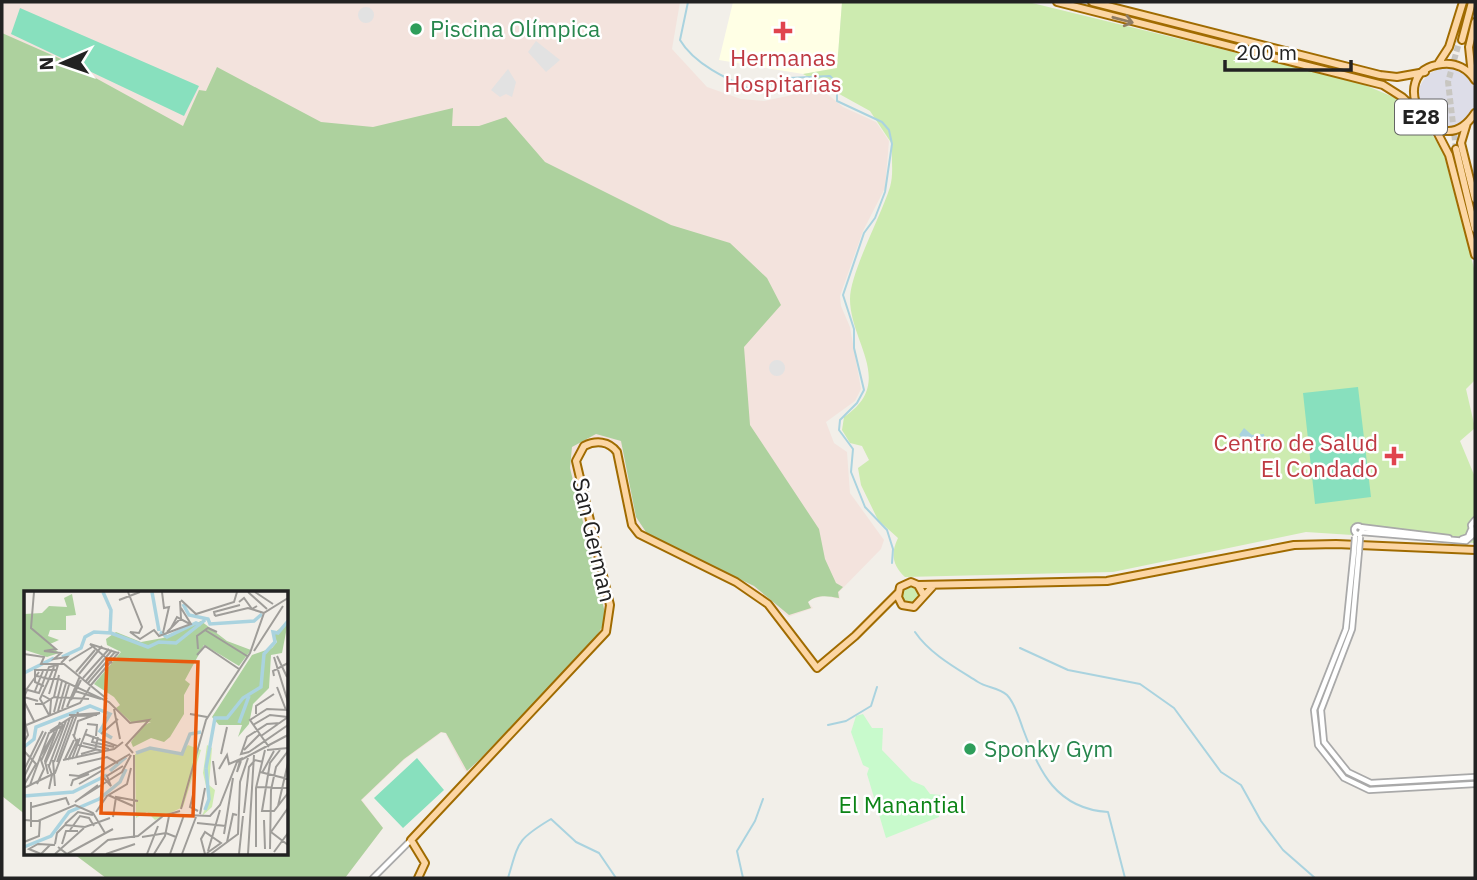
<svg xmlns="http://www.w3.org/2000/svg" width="1477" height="880" font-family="'IBM Plex Sans',sans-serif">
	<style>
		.education { fill: #ffffe5 }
		.military { fill: #f3e3dd }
		.grass { fill: #cdebb0 }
		.forest { fill: #add19e }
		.park { fill: #c8facc }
		.pitch { fill: #88e0be }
		.parking { fill: #e2e2e2 }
		.plaza { fill: #dddde8 }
		.water { fill: #aad3df }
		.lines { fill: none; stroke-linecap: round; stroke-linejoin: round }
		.stream { stroke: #aad3df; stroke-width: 2 }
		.major-tunnel { stroke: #c8c6c1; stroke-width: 6; stroke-dasharray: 6 3; stroke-linecap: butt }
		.minor-casing { stroke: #a9a9a9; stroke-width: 8 }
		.major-casing { stroke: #a06b00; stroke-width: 10 }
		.minor { stroke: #fff; stroke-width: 4.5 }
		.major { stroke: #fcd6a4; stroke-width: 6 }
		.minor-bridge-casing { stroke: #a9a9a9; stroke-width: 8; stroke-linecap: butt }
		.minor-bridge { stroke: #fff; stroke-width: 4.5 }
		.oneway { stroke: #8f7c63 }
		.leisure-dot { fill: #2e9e5b; stroke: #fff; stroke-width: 2.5 }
		.health-dot { fill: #e0444e; stroke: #fff; stroke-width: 2.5 }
		.labels { text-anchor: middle; stroke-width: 5; stroke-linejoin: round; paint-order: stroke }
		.shield { fill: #fff; stroke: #646464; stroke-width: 2 }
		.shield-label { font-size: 21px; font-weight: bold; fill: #222 }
		.leisure-label { font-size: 23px; fill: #27864d; stroke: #fff; text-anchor: start }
		.health-label { font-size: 23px; fill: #be3a42; stroke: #fff }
		.street-label { font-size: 23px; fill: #222; stroke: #fff }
		.park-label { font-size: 23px; fill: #0c8416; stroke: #fff }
		.inset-river { fill: none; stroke: #aad3df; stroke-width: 3.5 }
		.inset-road { fill: none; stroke: #9f9d99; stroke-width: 2 }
		.view { fill: #e8590c; fill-opacity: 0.15; stroke: #e8590c; stroke-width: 3.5 }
		.inset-edge { fill: none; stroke: #222; stroke-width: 3.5 }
	</style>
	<rect width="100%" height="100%" fill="#f2efe9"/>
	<path class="education" d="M 733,2 L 842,2 L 837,68 L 803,74 L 719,60 Z"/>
	<path class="military" d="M 2,2 L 680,2 L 672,49 L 707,87 L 741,99 L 764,101 L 811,91 L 826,93 L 843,107 L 876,122 L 889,141 L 885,188 L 863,231 L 840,296 L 841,306 L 850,327 L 861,389 L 855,401 L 826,422 L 834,443 L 847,452 L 850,493 L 884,540 L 881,549 L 839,592 L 840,599 L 825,596 L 812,599 L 808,602 L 813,608 L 788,617 L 748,584 L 646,537 L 634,518 L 622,453 L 616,444 L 596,438 L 587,441 L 581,445 L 573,461 L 608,603 L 605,633 L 467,775 L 445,733 L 441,733 L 404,760 L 362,800 L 383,828 L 345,878 L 106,878 L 74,854 L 287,854 L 287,593 L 26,593 L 26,815 L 2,796 Z"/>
	<path class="grass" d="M 842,2 L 1028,2 L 1360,83 L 1398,99 L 1410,121 L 1433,136 L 1443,151 L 1475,272 L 1475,380 L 1466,389 L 1475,428 L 1460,441 L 1475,477 L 1475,543 L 1306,532 L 1113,572 L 905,577 C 893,566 890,554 898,538 L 878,520 L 861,485 L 858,468 L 869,460 L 862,446 L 850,443 L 842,430 L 844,417 C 896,382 850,343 850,299 C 850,273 881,216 890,187 C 894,174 891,158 892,144 L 870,111 L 803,74 L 837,68 Z
		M902 595a9 9 0 1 1 18 0a9 9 0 1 1-18 0Z
		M 1351,775 L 1369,783 L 1383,785 L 1475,777 L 1475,781 C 1435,784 1387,796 1350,779 Z"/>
	<path class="forest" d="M 2,33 L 61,59 L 183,126 L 199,90 L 206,91 L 217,67 L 321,122 L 373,127 L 453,108 L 452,126 L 479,126 L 506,117 L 545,162 L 671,225 L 730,243 L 767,278 L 781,305 L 744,347 L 750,425 L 819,529 L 825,559 L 836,583 L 843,587 L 838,592 L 839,598 C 828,596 817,594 808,602 L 811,608 L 789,615 L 754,586 L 648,535 L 636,517 L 621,441 L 596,434 L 572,447 L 570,468 L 605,613 L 603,626 L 591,644 L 478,761 L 467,771 L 446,733 L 441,732 L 404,759 L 361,800 L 383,828 L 345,878 L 106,878 L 74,854 L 287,854 L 287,593 L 26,593 L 26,815 L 2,796 Z"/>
	<path class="park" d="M 863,714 L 872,728 L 883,728 L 882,750 L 912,781 L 924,786 L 930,794 L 941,795 L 939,817 L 886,838 L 867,774 L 869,768 L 863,765 L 851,732 L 856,716 Z"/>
	<path class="pitch" d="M 20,8 L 199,86 L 184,116 L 11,34 Z
		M 1358,387 L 1371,497 L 1315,504 L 1303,393 Z
		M 417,758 L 444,790 L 403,828 L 374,798 Z"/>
	<path class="parking" d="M358 15a8 8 0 1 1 16 0a8 8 0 1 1-16 0Z
		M 536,41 L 560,60 L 546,72 L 528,52 Z
		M 508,69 L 516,82 L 512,97 L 506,94 L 500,97 L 491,90 Z
		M769 368a8 8 0 1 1 16 0a8 8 0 1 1-16 0Z"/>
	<path class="plaza" d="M1418 97a29 29 0 1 1 58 0a29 29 0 1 1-58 0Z"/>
	<path class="water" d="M 1244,428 L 1252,435 L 1264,434 L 1265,443 L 1249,444 L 1239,435 Z"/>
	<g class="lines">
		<path class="stream" d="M 688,2 L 680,40 C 694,64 727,79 752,90 L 789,78 L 830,76 L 837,83 L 837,101 L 882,122 L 889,130 L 892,144 L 885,192 L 875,218 L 864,233 L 843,295 L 854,329 L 854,348 L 864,390 L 857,403 L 840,420 L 839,430 L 853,449 L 851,472 L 865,507 L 887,530 L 893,549 L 892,563
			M 915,632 C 930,654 956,668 978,682 C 987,688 998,687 1007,695 C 1015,703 1019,718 1023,729 C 1039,772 1057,809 1108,812 L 1125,878
			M 1020,648 L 1068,670 L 1140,684 L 1174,708 L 1221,772 L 1241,785 L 1261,821 L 1283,850 L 1315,878
			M 828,725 L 846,721 L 871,706 L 877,687
			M 508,878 C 519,842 516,840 551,819 L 576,842 L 599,853 L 616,878
			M 743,878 L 737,851 L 755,821 L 763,799"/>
		<path class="major-tunnel" d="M 1456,149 L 1448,82 L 1460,39"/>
		<defs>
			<path id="minor" d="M1354 530a4 4 0 1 1 8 0a4 4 0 1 1-8 0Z
				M 1360,527 L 1449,538
				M 1472,530 L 1471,525 L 1475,520
				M 1361,532 L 1466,541 L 1475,533
				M 1462,539 L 1468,537 L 1471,530
				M 1354,551 L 1346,629 L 1314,710 L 1318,745 L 1344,778 L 1369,790 L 1475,784
				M 1359,551 L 1352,629 L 1321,710 L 1324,742 L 1348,772 L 1371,783 L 1475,777
				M 373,878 L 411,840"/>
			<path id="major" d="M 1057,2 L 1383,85 L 1402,97 L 1418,112
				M 1092,2 L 1380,75 L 1397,77 L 1425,72
				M 1462,40 L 1472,2
				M 1438,64 L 1449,47 L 1463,2
				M 1472,75 L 1469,47 L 1475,22
				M 1475,80 C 1468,69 1456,62 1442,64 C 1379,71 1437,171 1475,113
				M 1467,123 L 1461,143 L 1475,199
				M 1435,128 L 1449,155 L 1475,255
				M 1456,149 L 1475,229
				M 918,585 L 1107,581 L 1294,545 L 1336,544 L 1475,550
				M 923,594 L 918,585 L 911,582 L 900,587 L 898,597 L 902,605 L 914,607 L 934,585
				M 418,878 L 425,863 L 411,840 L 606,632 L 610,605 L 576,461 L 584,446 C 596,440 609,441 617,452 L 632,525 L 639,534 L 736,582 L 768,604 L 817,668 L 855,636 L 898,593"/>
		</defs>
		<use href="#minor" class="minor-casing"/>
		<use href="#major" class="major-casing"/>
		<use href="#minor" class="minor"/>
		<use href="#major" class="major"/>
		<defs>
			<path id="minor-bridge" d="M 1354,551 L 1355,537
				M 1359,551 L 1360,537"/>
		</defs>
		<use href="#minor-bridge" class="minor-bridge-casing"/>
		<use href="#minor-bridge" class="minor-bridge"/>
	</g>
	<defs><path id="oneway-shaft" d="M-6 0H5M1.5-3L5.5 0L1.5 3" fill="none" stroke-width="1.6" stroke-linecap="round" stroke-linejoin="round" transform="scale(1.75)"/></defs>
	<use class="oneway" href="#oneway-shaft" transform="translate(1123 20) rotate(15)"/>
	<g class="leisure-dot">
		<circle cx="416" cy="29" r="7"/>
		<circle cx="970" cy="749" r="7"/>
	</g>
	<g class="health-dot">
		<path d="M779.5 20.5h7v7h7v7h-7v7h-7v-7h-7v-7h7z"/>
		<path d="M1390.5 445.5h7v7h7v7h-7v7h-7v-7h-7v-7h7z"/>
	</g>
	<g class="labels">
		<rect class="shield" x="1395" y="99.5" width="52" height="35" rx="5"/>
		<g class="shield-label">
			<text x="1421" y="124">E28</text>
		</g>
		<g class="leisure-label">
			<text x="430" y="37">Piscina Olímpica</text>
			<text x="984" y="757">Sponky Gym</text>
		</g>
		<g class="health-label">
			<text x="783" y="66">Hermanas<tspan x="783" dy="26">Hospitarias</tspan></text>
			<text x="1378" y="451" text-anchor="end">Centro de Salud<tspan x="1378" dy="26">El Condado</tspan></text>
		</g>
		<g class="street-label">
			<text transform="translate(594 540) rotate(77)" y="8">San German</text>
		</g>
		<g class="park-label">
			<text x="902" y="813">El Manantial</text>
		</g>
	</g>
	<g transform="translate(24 591)">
		<rect width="264" height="264" fill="#f2efe9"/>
		<path d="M 164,154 L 177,159 L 159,216 L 131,229 L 123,221 L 112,227 L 111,163 L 126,157 L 156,163 ZM 183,154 L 188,157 L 185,194 L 191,199 L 188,216 L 178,225 L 185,208 L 179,182 Z" fill="#cdebb0"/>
		<path d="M 48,3 L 52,24 L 42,25 L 42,39 L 26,39 L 24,45 L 35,49 L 26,53 L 35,62 L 23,66 L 1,59 L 0,23 L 18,22 L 25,15 L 43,16 L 40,7 ZM 177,30 L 203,50 L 227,59 L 215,75 L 180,54 L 161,89 L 166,93 L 160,104 L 160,123 L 146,146 L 140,151 L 127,147 L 109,156 L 107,151 L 118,135 L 127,131 L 108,132 L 92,117 L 96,114 L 90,106 L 70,93 L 97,61 L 83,54 L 82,48 L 92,41 L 117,51 L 139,47 ZM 264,31 L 258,62 L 247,64 L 245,97 L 229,113 L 225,133 L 214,146 L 218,134 L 195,134 L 188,126 L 228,64 L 248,57 L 253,51 L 249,43 Z" fill="#add19e"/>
		<path class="inset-river" d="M 79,1 L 87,19 L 86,42M 128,1 L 135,40M 159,13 L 165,24 L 184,28 L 186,33 L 230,30 L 238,23M 136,41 L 143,46 L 172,32 L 177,34M 38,66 L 57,57 L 61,46 L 70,41 L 87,42 L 124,56 L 135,51 L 152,52 L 181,29M 0,82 L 30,67M 215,132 L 225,105M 0,156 L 10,148 L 12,136 L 66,115 L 86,123 L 76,140 L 88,147M 112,162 L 126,157 L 158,163 L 166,143 L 177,141M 182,177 L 191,127 L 203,127 L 219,107 L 237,96 L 240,63 L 251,51 L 249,41 L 254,42 L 264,30M 86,180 L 102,166M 0,205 L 49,201 L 83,184M 181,219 L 185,208 L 182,177M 0,256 L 27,245 L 45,221 L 75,208 L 96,191 L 102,178"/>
		<path class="inset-road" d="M 10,1 L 7,37 L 32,58 L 20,60 L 37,62 L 30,68 L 43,66 L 37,72M 104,1 L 118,36 L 115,42 L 106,41 L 116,48 L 130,39 L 135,45 L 167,33 L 157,17M 138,1 L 140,17 L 145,16 L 139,42M 224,1 L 243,18M 231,1 L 249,13M 95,9 L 116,1M 157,9 L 172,23 L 210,11 L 213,1M 215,11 L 220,7 L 228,18 L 233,15M 191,25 L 224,17 L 240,22M 191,25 L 190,21 L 216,14M 147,37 L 153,26 L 166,33M 181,39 L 223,65M 143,41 L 157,27 L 156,10M 174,58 L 173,45 L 184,37 L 193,41M 230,60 L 259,15M 0,63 L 20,66 L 17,73 L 40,73 L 83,108M 173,64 L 181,55 L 215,78M 253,65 L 263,86M 250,66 L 264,111M 45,70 L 68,56M 88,72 L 66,53 L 94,62M 52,81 L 71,59M 55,83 L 78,55M 13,85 L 25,88 L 30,76M 250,85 L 249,80 L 264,72M 59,87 L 85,58M 62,90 L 88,59M 64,92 L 91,61M 67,94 L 95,61M 20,95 L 11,91 L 11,79 L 32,79M 253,96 L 262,119M 0,98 L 15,102 L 25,76 L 34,74M 2,99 L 15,81M 3,99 L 0,106 L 14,110M 11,100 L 19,80M 51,100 L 77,108M 25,103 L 34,74M 18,104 L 27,109 L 26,123M 30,106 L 35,84M 47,109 L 57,89M 0,110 L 10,130M 11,113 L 19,113 L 16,108 L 25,88 L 35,88 L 85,111 L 106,132 L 125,129 L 102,154 L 109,162M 43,116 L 56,85M 38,118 L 45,94M 90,118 L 96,148M 34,120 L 42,92M 30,121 L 38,90M 232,123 L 232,115 L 250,103M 25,124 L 19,113 L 30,106 L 65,108M 45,124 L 76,122M 173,124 L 166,123 L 183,126M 0,127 L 4,144 L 0,151M 63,133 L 73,134 L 72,145M 229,134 L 246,124 L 264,126M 0,135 L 56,112 L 66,96M 26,140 L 49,125 L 73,124M 49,143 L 54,154 L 79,160M 61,143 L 93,155M 77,143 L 94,128M 50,145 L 54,130 L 76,122M 70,145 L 68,151 L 90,156M 237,145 L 264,126M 59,152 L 85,158M 245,156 L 226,129 L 243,118 L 264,119M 220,159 L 236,143M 243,159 L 264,157M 256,159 L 246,172 L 238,220 L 250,220 L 264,202M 0,160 L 12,173 L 0,194M 225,161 L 217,163 L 223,146 L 243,133 L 256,132M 225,161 L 264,134M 57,163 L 71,159 L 74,146M 197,163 L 203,136M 52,166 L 63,138M 41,168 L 50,149M 48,168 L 56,147M 29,169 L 31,195M 39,169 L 90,158 L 99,151M 44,169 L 54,148M 17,170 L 31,140M 189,170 L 192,194M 216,170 L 213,181 L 217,170M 30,171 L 46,127M 33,171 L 50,124M 21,173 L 39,133M 24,173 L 28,184 L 25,198M 53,173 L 83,166 L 94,172M 25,175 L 42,130M 195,178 L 203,164 L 205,173 L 219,167M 0,179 L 19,140M 236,181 L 264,188M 238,182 L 250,160M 24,183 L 21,170 L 36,131M 45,184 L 55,185 L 79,175M 0,186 L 22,141M 80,187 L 87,195 L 83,185 L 99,175M 13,193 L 20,178 L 16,166 L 30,142M 55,193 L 106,163M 6,194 L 25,142 L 38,135M 47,195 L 49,189 L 65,183M 232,196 L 264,197M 0,197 L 31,182 L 54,121M 84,204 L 109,215M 169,204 L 166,216 L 174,220M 52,210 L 98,181 L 107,164M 7,211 L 7,236M 51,211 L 74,194M 254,215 L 264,172M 8,216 L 42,207 L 45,214M 157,218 L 182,129 L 226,62 L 240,22 L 264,7M 72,221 L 83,205 L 103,193 L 107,177M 220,222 L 225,176 L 231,169 L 239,171M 176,223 L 181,197M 161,224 L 186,225 L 196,214 L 213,171 L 264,144M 89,226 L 92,206 L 114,210M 0,229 L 14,230 L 51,214 L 69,222 L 81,242M 240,229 L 241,258M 173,232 L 202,235M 41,233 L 54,221 L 69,224M 46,239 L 56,225 L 65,227 L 70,235M 247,241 L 264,217M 247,241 L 264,254M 200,243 L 209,187M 118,246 L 142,242 L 152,246M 110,247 L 110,164M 0,251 L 15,245 L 16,229M 203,251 L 209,223 L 213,224M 31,253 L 33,242 L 41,234 L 61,236 L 86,227M 38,253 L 42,240 L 54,240M 26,254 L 17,263 L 5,258 L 14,253 L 31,254M 34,256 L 43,263 L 89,238M 232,256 L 232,197 L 241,159M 246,258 L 247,199 L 252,176 L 264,160M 184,260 L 196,219M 250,261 L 264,242M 31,263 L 60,237M 67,263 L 84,249 L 114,245 L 139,225 L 156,220M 82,263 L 111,253M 123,263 L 134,235M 130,263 L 141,245 L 145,225M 146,263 L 160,224M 158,263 L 172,226M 181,263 L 177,248 L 181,241 L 197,252 L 183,262M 187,263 L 214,243 L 216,191 L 224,167M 215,263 L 219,225M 224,263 L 230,164"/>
		<path class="view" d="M 83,68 L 174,71 L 169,225 L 77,222 Z"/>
		<rect width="264" height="264" class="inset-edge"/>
	</g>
	<rect width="1477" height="880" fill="none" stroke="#222222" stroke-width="7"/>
	<g transform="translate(63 63) rotate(268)" stroke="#ffffff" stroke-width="5" paint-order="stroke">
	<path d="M0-5L12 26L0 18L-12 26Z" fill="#222222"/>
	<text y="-10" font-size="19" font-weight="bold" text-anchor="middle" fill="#222222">N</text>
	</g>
	<path d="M1225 60v10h126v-10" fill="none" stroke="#222222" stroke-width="3.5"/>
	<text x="1236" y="60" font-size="21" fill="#222222" stroke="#ffffff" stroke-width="5" paint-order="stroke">200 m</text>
</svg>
